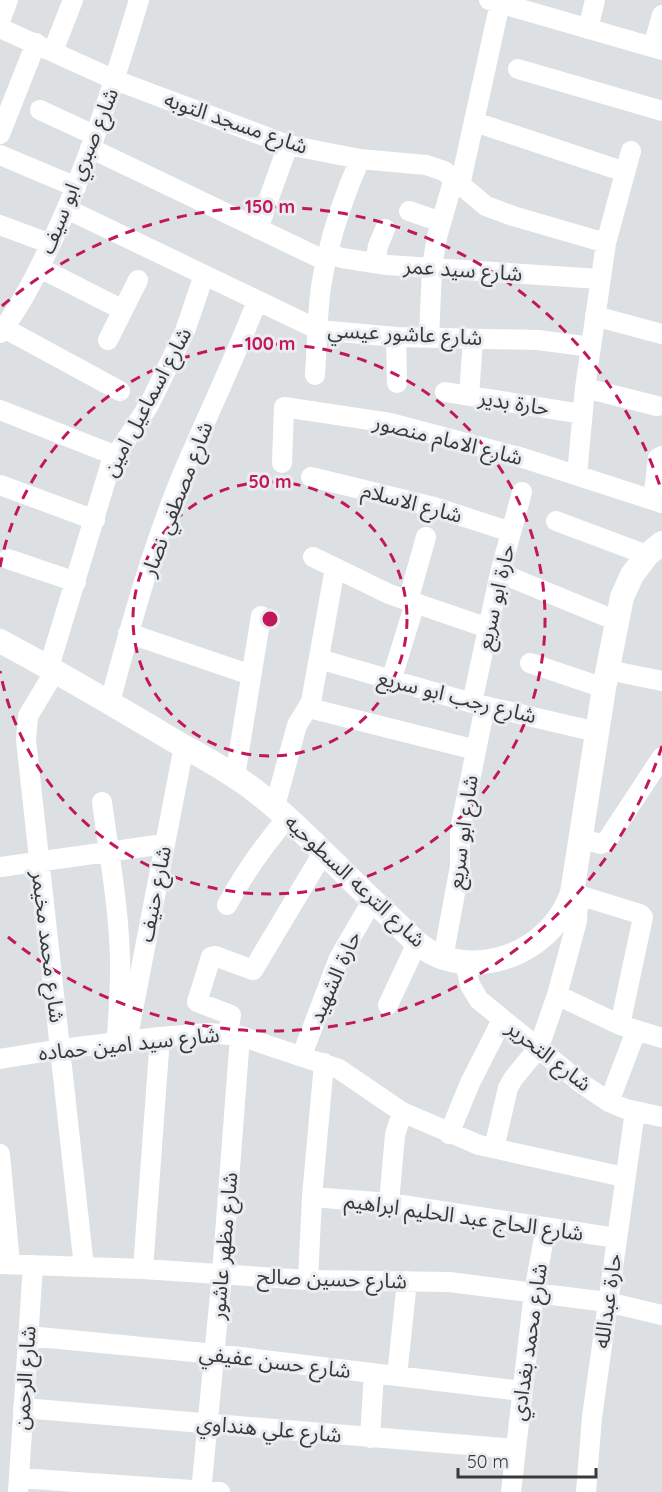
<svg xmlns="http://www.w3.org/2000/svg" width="662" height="1492" font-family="Quicksand,'Noto Sans Arabic',sans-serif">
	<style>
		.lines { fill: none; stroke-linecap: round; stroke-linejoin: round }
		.minor { stroke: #fff; stroke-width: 20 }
		.tertiary { stroke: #fff; stroke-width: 24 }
		.ring { fill: none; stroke: #c2185b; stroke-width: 3; stroke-dasharray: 10 8 }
		.labels { text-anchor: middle; stroke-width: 6; stroke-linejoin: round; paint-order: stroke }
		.street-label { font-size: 21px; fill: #38393a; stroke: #eaedf0 }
		.centre { fill: #c2185b; stroke: #eaedf0; stroke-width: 3 }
		.ring-label { font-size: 18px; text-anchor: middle; font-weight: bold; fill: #c2185b; stroke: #eaedf0; stroke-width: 6; stroke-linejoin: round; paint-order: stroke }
	</style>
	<rect width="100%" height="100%" fill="#dde0e3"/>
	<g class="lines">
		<path class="minor" d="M 489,0 L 662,50
			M 0,21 L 8,0
			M 0,28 L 115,80 L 288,145 L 360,159 L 426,165 L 444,171 L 486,206 L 513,216 L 606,243
			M 588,29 L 595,0
			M 653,47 L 662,15
			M 53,51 L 73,0
			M 518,69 L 662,111
			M 40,110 L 94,135
			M 475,122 L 625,172
			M 0,134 L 36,43
			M 90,148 L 326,261
			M 0,155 L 76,187
			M 460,185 L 500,3
			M 67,209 L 319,330 L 396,337 L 538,340 L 591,347
			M 409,211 L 441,222
			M 0,225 L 51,244
			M 258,229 L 288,145
			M 327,253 L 342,258 L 387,265 L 600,279
			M 375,263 L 378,246 L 385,229
			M 40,268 L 123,310
			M 595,316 L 662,334
			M 4,328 L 120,391
			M 0,333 C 23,303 38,271 54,237 C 89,161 115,80 139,0
			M 396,337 L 397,383
			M 429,338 L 432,267 L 437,237 L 454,178
			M 108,340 L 138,280
			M 315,375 C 317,346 317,316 321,287 C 328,242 342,200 360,159
			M 585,388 L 657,406
			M 445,392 L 582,414
			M 469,396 L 473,339
			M 0,410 L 114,455
			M 282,463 L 284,407 L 390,423 L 523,458 L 662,503
			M 577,475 L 585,388 L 606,243 L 631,151
			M 311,477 L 434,507 L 511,532
			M 0,485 L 95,520
			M 653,500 L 658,458 L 662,456
			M 556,521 L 647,555
			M 313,557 L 389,594 L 488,628
			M 8,559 L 76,582
			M 500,573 L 617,621
			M 408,601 L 426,537
			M 128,633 L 251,675
			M 319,659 L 472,703 L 597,732
			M 530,663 L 604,688
			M 49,667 L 111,463 L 149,405 L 185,331 L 204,275
			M 608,670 L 662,681
			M 55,671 L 28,716 L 26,740 L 84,1267
			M 391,681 L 415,603
			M 110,702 C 131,623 153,544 185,468 C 209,412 235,358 257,301
			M 472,703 L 500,573 L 522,492
			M 309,708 L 476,750
			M 235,776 L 261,616
			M 102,802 C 109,855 119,907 120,960 C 121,986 118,1013 117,1039
			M 275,806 L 297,725 L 311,702 L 335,568
			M 581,838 L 600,844 L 606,842 L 662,757
			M 0,867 L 164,844
			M 572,893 L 640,914 L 643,917 L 620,1025
			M 227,905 C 244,873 264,845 288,817
			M 443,958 L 460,866 L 460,830 L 485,706
			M 465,962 L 470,985 L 479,1000 L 581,1083 L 609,1102 L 626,1109 L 662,1117
			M 557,995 L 620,1025 L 662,1038
			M 388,1005 L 417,943
			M 228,1034 L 231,1015 L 197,1002 L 211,957 L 215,956 L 253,970 L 323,853
			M 127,1041 L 184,746
			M 302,1055 L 339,958 L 372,901
			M 0,1059 L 61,1049 L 160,1037 L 209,1033 L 240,1036 L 339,1069 L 402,1112 L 479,1145 L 624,1177
			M 609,1102 L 636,1031
			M 449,1134 L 470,1083 L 502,1020
			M 494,1148 L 508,1088 L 513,1079 L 539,1047 L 557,995 L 577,921 L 578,896
			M 0,1154 L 10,1264
			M 312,1197 L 389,1203 L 616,1238
			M 389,1203 L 395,1135 L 402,1112
			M 0,1264 L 143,1269 L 308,1280 L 449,1282 L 607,1302 L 662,1315
			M 143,1269 L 160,1037
			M 308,1280 L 312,1197 L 324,1063
			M 28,1336 L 215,1354 L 522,1391
			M 397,1376 L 407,1281
			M 23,1408 L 515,1449
			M 370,1438 L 374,1373
			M 19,1478 L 220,1492
			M 18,1492 L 33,1265
			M 201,1492 L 222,1274 L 240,1036
			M 511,1492 L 534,1292 L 546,1227
			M 586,1492 L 592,1417 L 635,1111"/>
		<path class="tertiary" d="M 0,641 C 55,670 108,702 161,733 C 192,752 226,768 254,790 C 302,827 342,873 387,914 C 404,930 421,951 444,958 C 496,974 554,945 572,893 L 604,688 L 622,597 L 632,575 L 647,555 L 662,543"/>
	</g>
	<g class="ring">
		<circle cx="270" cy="619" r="137"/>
		<path d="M0 567A275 275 0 1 1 0 671"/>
		<path d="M662 746A412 412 0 0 1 2 932M2 306A412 412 0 0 1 662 492"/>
	</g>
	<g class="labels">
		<g class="street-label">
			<text transform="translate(236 123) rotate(19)" y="7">شارع مسجد التوبه</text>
			<text transform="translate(79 171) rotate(-68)" y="7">شارع صبري ابو سيف</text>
			<text transform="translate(463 270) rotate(4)" y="7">شارع سيد عمر</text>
			<text transform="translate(405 334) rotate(3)" y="7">شارع عاشور عيسي</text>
			<text transform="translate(147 402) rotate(-62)" y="7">شارع اسماعيل امين</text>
			<text transform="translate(514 403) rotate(9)" y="7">حارة بدير</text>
			<text transform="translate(448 440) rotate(14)" y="7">شارع الامام منصور</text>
			<text transform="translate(177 499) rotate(-69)" y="7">شارع مصطفي نصار</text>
			<text transform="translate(412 503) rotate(15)" y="7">شارع الاسلام</text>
			<text transform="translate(496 597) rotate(-77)" y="7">حارة ابو سريع</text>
			<text transform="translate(457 697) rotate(14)" y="7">شارع رجب ابو سريع</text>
			<text transform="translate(463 832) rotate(-82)" y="7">شارع ابو سريع</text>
			<text transform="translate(355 881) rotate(43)" y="7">شارع الترعه السطوحيه</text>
			<text transform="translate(155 894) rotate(-79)" y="7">شارع حنيف</text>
			<text transform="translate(48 947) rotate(83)" y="7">شارع محمد مخيمر</text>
			<text transform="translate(335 977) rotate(-66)" y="7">حارة الشهيد</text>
			<text transform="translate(129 1044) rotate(-6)" y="7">شارع سيد امين حماده</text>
			<text transform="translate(549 1056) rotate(38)" y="7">شارع التحرير</text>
			<text transform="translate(464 1217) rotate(8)" y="7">شارع الحاج عبد الحليم ابراهيم</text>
			<text transform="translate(224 1246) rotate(-85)" y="7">شارع مظهر عاشور</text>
			<text transform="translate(332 1279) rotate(2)" y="7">شارع حسين صالح</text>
			<text transform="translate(608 1301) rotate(-82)" y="7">حارة عبدالله</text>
			<text transform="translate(529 1342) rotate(-82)" y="7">شارع محمد بغدادي</text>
			<text transform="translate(275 1362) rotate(7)" y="7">شارع حسن عفيفي</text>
			<text transform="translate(25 1378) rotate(-86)" y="7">شارع الرحمن</text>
			<text transform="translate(269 1429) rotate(5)" y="7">شارع علي هنداوي</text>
		</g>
	</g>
	<circle cx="270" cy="619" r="9" class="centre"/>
	<g class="ring-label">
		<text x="270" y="213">150 m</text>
		<text x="270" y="350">100 m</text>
		<text x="270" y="488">50 m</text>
	</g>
	<path d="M458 1468v9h138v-9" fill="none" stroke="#38393a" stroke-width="3"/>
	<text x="467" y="1468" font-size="18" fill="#38393a" stroke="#eaedf0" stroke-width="4.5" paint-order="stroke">50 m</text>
</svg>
